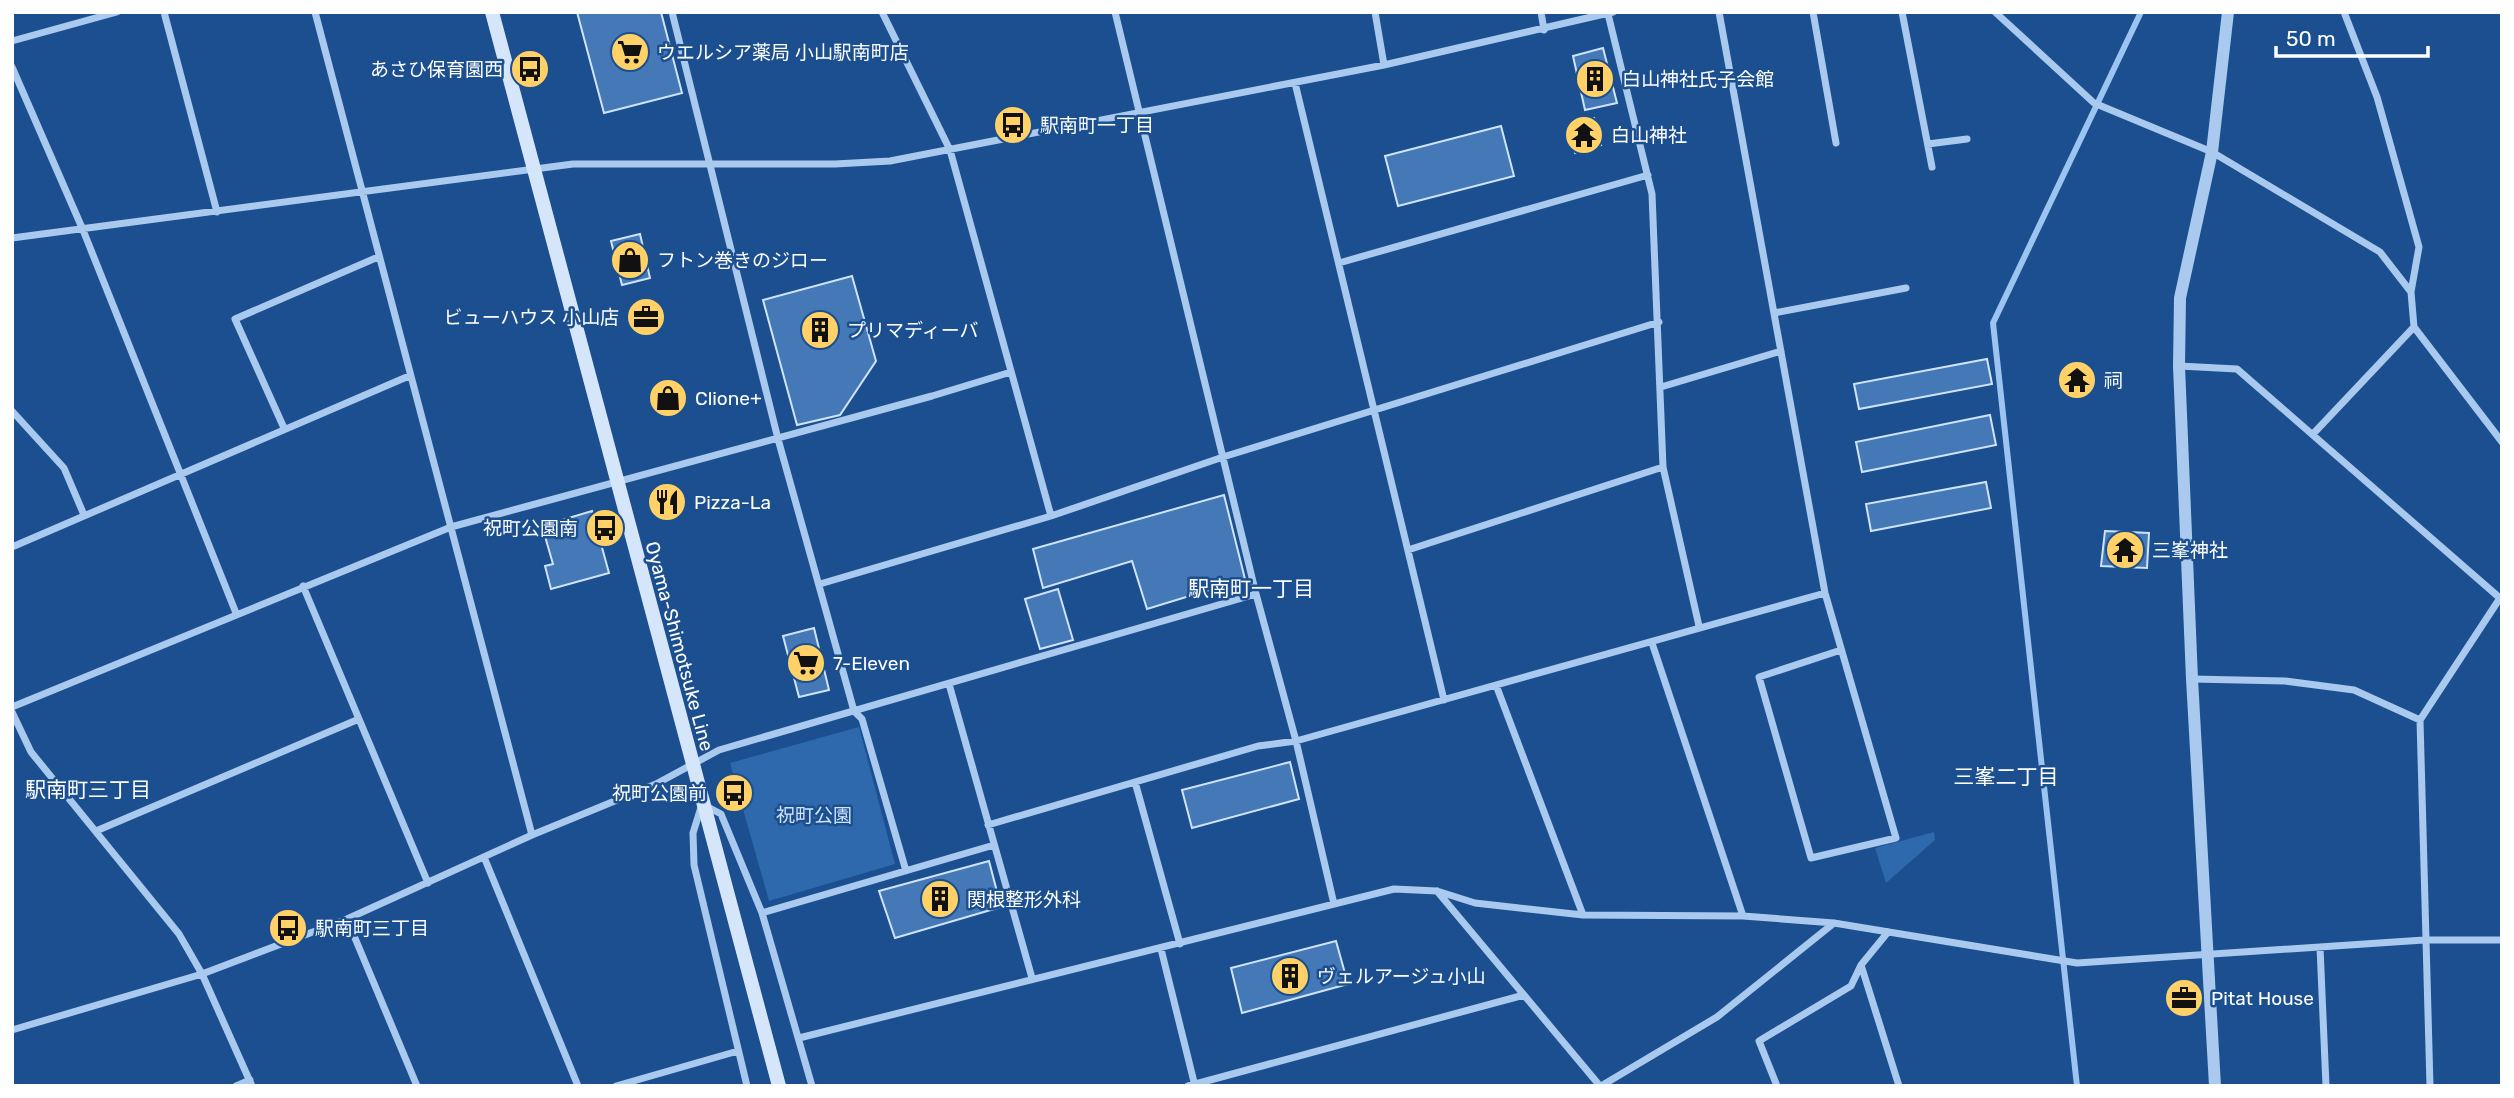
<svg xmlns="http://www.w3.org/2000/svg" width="2514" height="1098" font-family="Rubik,'Noto Sans JP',sans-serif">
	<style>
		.green { fill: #2e69ad }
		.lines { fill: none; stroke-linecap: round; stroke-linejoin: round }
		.stream { stroke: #9cc4f0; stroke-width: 6 }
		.building { fill: #4478b7; stroke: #cfe3fa; stroke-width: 2 }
		.minor { stroke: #a9c9ee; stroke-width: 7 }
		.tertiary { stroke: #a9c9ee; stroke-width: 12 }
		.secondary { stroke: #d6e6fa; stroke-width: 14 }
		.labels { text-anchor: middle; stroke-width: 5; stroke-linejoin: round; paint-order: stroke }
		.poi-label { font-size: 19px; fill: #fff; stroke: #1b4f8f; text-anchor: start }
		.street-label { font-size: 19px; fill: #fff; stroke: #1b4f8f }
		.park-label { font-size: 19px; fill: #cfe3fa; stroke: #1b4f8f }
		.neighbourhood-label { font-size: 21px; fill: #fff; stroke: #1b4f8f }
	</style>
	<rect width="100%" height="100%" fill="#1b4f8f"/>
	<path class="green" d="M 859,727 L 895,864 L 769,901 L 730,763 Z
		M 1934,832 L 1935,840 L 1886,883 L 1875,848 Z"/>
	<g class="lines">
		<path class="stream" d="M 2077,1086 L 1993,323 L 2141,12"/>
	</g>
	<path class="building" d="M 577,12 L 661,12 L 682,93 L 604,113 Z
		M 1603,48 L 1617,103 L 1585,110 L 1573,56 Z
		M 1594,118 L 1601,145 L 1575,153 L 1568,125 Z
		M 1501,126 L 1514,176 L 1398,206 L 1385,156 Z
		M 640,234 L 650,278 L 622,285 L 611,241 Z
		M 852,276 L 876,361 L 840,415 L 797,425 L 763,300 Z
		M 1987,359 L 1992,384 L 1859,409 L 1854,384 Z
		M 1990,415 L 1996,445 L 1862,472 L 1856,442 Z
		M 1986,482 L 1991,508 L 1871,531 L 1866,504 Z
		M 1224,495 L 1245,579 L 1147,609 L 1132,561 L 1043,588 L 1033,549 Z
		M 592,511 L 609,573 L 551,589 L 545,566 L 553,564 L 542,526 Z
		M 2105,531 L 2149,533 L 2147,568 L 2101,566 Z
		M 1058,589 L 1073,640 L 1040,649 L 1025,599 Z
		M 814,628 L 829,690 L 799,697 L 783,636 Z
		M 1290,762 L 1299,799 L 1192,828 L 1182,790 Z
		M 989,861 L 1001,907 L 895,938 L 879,891 Z
		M 1336,941 L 1348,984 L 1242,1013 L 1231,968 Z
		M 2173,988 L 2195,988 L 2195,1009 L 2173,1009 Z"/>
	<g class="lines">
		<path class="minor" d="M 164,12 L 217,212
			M 315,12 L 532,835
			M 672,12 L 778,439 L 854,711 L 862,719 L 906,871
			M 882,12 L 950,150 L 1051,516
			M 1375,12 L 1384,65
			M 1541,12 L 1544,30
			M 1719,12 L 1825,593 L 1896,838 L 1811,858 L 1759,677 L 1841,650
			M 1813,12 L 1836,143
			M 1902,12 L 1932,167
			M 1995,12 L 2094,103 L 2212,152 L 2380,252 L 2411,292 L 2414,327 L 2313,434
			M 2344,12 L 2377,97 L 2419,247 L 2411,292
			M 1608,14 L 1652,194 L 1663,467 L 1699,626
			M 12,41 L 117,12
			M 12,67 L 83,230 L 236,613
			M 1295,83 L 1444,700
			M 1928,144 L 1967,139
			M 12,238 L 573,164 L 835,164 L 890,161 L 1384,65 L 1613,12
			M 1339,263 L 1648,175
			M 1774,313 L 1906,288
			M 2414,327 L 2502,442
			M 2179,366 L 2237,369 L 2501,599
			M 1661,387 L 1781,351
			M 12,411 L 64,468 L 84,515
			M 284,428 L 235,319 L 378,257
			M 12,547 L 409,376
			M 1408,550 L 1663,467
			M 820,584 L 1051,516 L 1223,457 L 1659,322
			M 303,586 L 428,883
			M 1256,594 L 1296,741 L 1334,904
			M 1652,643 L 1743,916
			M 2192,679 L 2285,681 L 2354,690 L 2420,720
			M 949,684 L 1032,978
			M 1496,685 L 1583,915
			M 12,707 L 451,527 L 932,396 L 1011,372
			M 12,712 L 31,752 L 179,934 L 202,974 L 252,1086
			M 1135,782 L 1180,944
			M 988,825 L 1258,746 L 1296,741 L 1825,593
			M 96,831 L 359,719
			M 484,857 L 578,1086
			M 1437,891 L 1600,1086
			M 762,913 L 994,845
			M 347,919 L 417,1086
			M 2320,947 L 2326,1086
			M 1161,949 L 1195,1086
			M 1861,965 L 1899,1086
			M 12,1030 L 202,974 L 347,919 L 532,835 L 656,784 L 719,750 L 1256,594 L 1115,12
			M 799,1038 L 1394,889 L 1437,891 L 1475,903 L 1583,915 L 1743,916 L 1834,923 L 2077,963 L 2424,940 L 2502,940
			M 236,1086 L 250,1080
			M 616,1086 L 738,1051
			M 747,1086 L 694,865 L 693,833 L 702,804 L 721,814 L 762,913 L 812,1086
			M 1188,1086 L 1524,995
			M 1601,1086 L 1717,1017 L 1834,923
			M 1777,1086 L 1759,1041 L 1851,986 L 1861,965 L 1888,932
			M 2430,1086 L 2420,720 L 2500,598"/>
		<path class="tertiary" d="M 2215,1086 L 2192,679 L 2179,366 L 2180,298 L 2212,152 L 2228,12"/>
		<path class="secondary" d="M 492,12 L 779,1086"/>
	</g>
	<defs>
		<symbol id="supermarket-disc" viewBox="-11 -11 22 22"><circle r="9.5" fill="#ffd166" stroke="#1b4f8f"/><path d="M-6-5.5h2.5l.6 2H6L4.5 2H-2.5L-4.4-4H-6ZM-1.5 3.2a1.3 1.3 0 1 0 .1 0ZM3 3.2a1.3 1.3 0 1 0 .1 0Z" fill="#111"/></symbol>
		<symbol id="bus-disc" viewBox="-11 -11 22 22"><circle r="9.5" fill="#ffd166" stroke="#1b4f8f"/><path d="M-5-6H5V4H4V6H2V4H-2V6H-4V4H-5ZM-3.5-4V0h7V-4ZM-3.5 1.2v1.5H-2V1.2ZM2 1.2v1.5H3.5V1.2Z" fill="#111"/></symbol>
		<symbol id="building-disc" viewBox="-11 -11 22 22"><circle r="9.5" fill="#ffd166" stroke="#1b4f8f"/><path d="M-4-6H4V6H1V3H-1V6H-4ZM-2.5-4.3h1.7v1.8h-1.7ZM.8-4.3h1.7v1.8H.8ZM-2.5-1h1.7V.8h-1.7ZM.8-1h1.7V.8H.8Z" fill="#111"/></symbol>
		<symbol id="temple-disc" viewBox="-11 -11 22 22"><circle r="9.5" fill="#ffd166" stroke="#1b4f8f"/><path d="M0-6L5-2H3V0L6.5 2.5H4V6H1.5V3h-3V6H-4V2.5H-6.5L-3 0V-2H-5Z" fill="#111"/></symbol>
		<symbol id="shop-disc" viewBox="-11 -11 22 22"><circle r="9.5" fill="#ffd166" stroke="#1b4f8f"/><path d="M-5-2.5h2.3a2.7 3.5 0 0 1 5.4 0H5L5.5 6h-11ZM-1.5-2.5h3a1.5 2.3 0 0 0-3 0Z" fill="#111"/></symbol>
		<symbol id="office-disc" viewBox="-11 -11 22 22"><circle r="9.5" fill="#ffd166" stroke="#1b4f8f"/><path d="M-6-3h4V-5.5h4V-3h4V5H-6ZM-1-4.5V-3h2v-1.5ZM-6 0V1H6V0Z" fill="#111"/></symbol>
		<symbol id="restaurant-disc" viewBox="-11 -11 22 22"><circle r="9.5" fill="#ffd166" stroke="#1b4f8f"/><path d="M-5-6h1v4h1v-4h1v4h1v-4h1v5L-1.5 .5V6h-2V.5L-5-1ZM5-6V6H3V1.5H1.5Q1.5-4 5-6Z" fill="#111"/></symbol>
	</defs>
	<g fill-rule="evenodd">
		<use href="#supermarket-disc" x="608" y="30" width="44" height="44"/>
		<use href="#bus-disc" x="508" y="47" width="44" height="44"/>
		<use href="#building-disc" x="1573" y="57" width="44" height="44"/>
		<use href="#bus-disc" x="991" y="103" width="44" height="44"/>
		<use href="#temple-disc" x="1562" y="113" width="44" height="44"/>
		<use href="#shop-disc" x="608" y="238" width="44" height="44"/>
		<use href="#office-disc" x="624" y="295" width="44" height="44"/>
		<use href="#building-disc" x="798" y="308" width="44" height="44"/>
		<use href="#temple-disc" x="2055" y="358" width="44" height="44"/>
		<use href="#shop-disc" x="646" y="376" width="44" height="44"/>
		<use href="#restaurant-disc" x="645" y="480" width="44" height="44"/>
		<use href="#bus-disc" x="583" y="506" width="44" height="44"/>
		<use href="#temple-disc" x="2103" y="528" width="44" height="44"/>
		<use href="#supermarket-disc" x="784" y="641" width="44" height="44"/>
		<use href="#bus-disc" x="712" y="771" width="44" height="44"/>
		<use href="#building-disc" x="918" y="877" width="44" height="44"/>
		<use href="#bus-disc" x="266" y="906" width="44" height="44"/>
		<use href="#building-disc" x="1268" y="954" width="44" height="44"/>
		<use href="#office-disc" x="2162" y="976" width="44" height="44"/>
	</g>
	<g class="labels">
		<g class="poi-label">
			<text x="657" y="59">ウエルシア薬局 小山駅南町店</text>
			<text x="503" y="76" text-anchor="end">あさひ保育園西</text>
			<text x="1622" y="86">白山神社氏子会館</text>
			<text x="1040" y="132">駅南町一丁目</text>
			<text x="1611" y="142">白山神社</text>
			<text x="657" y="267">フトン巻きのジロー</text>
			<text x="619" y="324" text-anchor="end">ビューハウス 小山店</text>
			<text x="847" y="337">プリマディーバ</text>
			<text x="2104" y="387">祠</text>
			<text x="695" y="405">Clione+</text>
			<text x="694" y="509">Pizza-La</text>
			<text x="578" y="535" text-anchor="end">祝町公園南</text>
			<text x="2152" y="557">三峯神社</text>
			<text x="833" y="670">7-Eleven</text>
			<text x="707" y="800" text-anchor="end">祝町公園前</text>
			<text x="967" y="906">関根整形外科</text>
			<text x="315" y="935">駅南町三丁目</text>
			<text x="1317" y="983">ヴェルアージュ小山</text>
			<text x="2211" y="1005">Pitat House</text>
		</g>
		<g class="street-label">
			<text transform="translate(680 646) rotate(75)" y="7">Oyama-Shimotsuke Line</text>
		</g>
		<g class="park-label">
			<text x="814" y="822">祝町公園</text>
		</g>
		<g class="neighbourhood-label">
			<text x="1251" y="596">駅南町一丁目</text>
			<text x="2006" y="784">三峯二丁目</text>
			<text x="88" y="797">駅南町三丁目</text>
		</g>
	</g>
	<rect width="2514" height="1098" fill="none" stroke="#ffffff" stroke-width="28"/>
	<path d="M2276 46v10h152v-10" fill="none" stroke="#ffffff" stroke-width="3.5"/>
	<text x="2286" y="46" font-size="21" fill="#ffffff" stroke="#1b4f8f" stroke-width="5" paint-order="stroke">50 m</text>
</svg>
